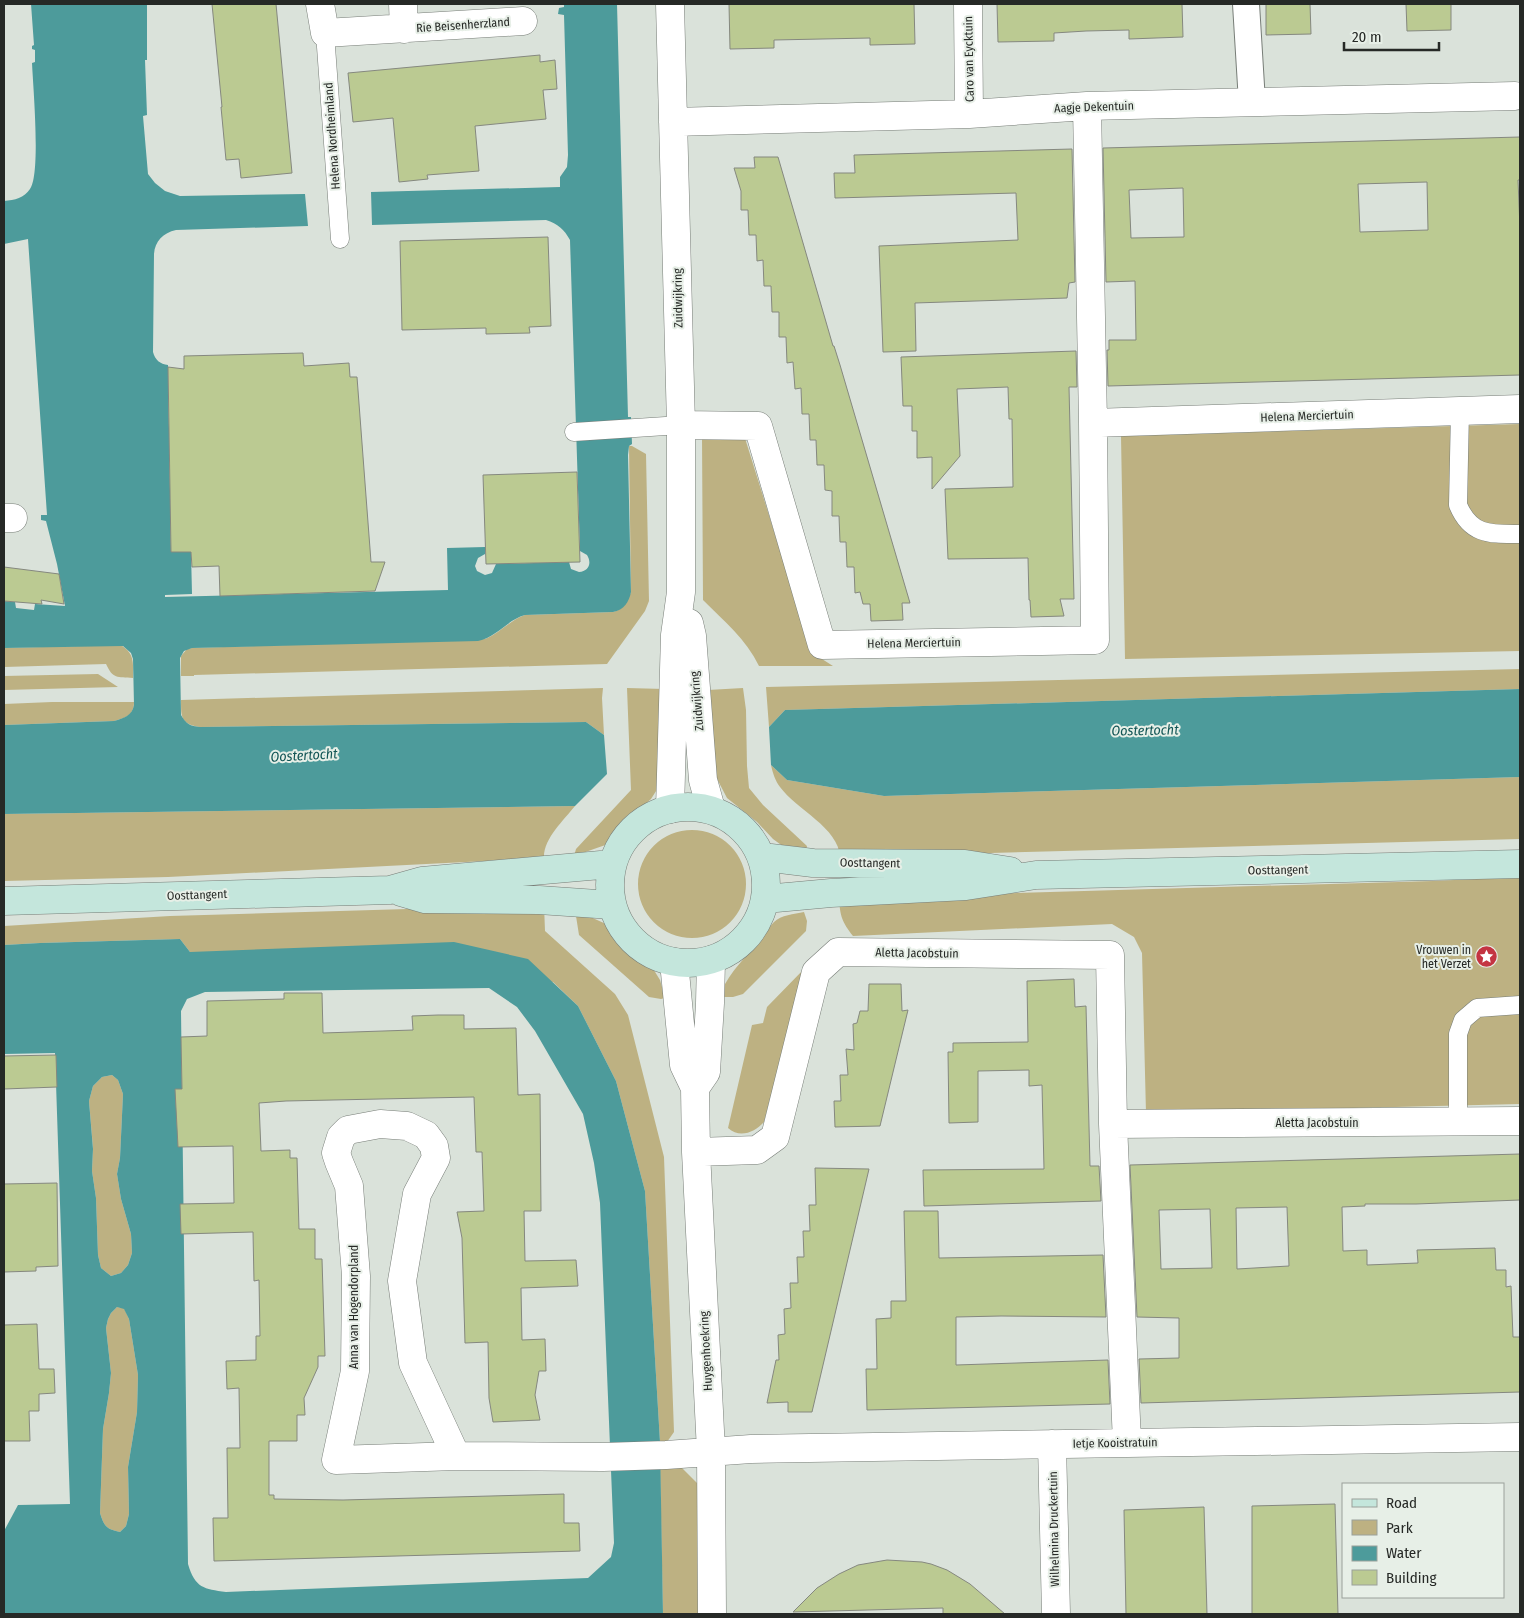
<svg xmlns="http://www.w3.org/2000/svg" width="1524" height="1618" font-family="'Fira Sans Condensed',sans-serif">
	<style>
		.green { fill: #bdb182 }
		.water { fill: #4d9b9b; fill-rule: evenodd }
		.building { fill: #bbca92; stroke: #85887f; fill-rule: evenodd }
		.lines { fill: none; stroke-linecap: round; stroke-linejoin: round }
		.service-casing { stroke: #777d77; stroke-width: 19 }
		.pedestrian-casing { stroke: #777d77; stroke-width: 28 }
		.minor-casing { stroke: #777d77; stroke-width: 29 }
		.secondary-casing { stroke: #777d77; stroke-width: 29 }
		.service { stroke: #fff; stroke-width: 18 }
		.pedestrian { stroke: #fff; stroke-width: 26 }
		.minor { stroke: #fff; stroke-width: 28 }
		.secondary { stroke: #c4e6dc; stroke-width: 28 }
		.labels { text-anchor: middle; stroke-width: 4; stroke-linejoin: round; paint-order: stroke }
		.street-label { font-size: 12px; fill: #262926; stroke: #e7efe7 }
		.poi-label { font-size: 12px; fill: #262926; stroke: #e7efe7; text-anchor: end }
		.water-label { font-size: 14px; font-style: italic; fill: #155; stroke: #e7efe7 }
	</style>
	<rect width="100%" height="100%" fill="#dae2da"/>
	<path class="green" d="M 1520,424 L 1520,651 L 1125,659 L 1121,436 Z
		M 744,435 L 809,644 L 822,659 L 833,666 L 759,666 C 746,639 724,621 703,600 L 702,436 Z
		M 629,446 L 632,446 L 646,454 L 649,601 L 645,611 L 607,664 L 194,675 L 194,676 L 181,676 L 181,656 L 187,649 L 192,648 L 485,639 C 500,633 510,620 525,615 L 613,612 C 624,609 627,602 631,592 Z
		M 121,645 C 135,654 133,663 133,678 C 117,677 113,679 106,664 L 4,667 L 4,648 Z
		M 1520,669 L 1520,689 L 785,710 L 769,727 L 766,687 Z
		M 98,674 L 118,687 L 4,690 L 4,676 Z
		M 603,688 L 602,698 L 604,735 L 586,722 L 200,727 C 181,724 181,718 181,700 Z
		M 627,688 L 664,689 L 658,788 L 651,799 L 628,820 L 611,843 L 574,856 L 576,849 L 631,790 Z
		M 743,688 L 746,710 L 747,766 L 749,788 L 763,805 L 807,846 L 806,851 L 784,847 L 773,839 L 757,822 L 727,798 L 715,775 L 708,690 Z
		M 52,702 L 134,702 C 134,715 126,718 114,721 L 4,725 L 4,704 Z
		M 771,765 L 787,780 L 884,796 L 1520,777 L 1520,839 L 840,857 C 839,828 796,809 780,787 C 775,780 773,774 771,765 Z
		M 575,806 C 564,820 543,839 544,858 L 168,877 L 4,881 L 4,814 Z
		M638 884a54 54 0 1 1 108 0a54 54 0 1 1-108 0Z
		M 1520,877 L 1520,1104 L 1146,1113 L 1142,953 L 1134,937 L 1112,924 L 853,936 C 842,922 840,916 839,898 L 1433,881 Z
		M 544,905 L 545,931 L 615,994 L 628,1015 L 664,1157 L 674,1432 L 667,1442 L 660,1442 L 645,1191 L 616,1081 L 578,1006 L 553,982 L 190,952 L 180,939 L 40,943 L 4,945 L 4,926 L 170,916 Z
		M 804,912 L 807,921 L 806,931 L 743,994 L 733,997 L 723,997 L 721,992 C 731,970 745,958 760,941 C 765,935 769,927 774,922 C 781,915 794,914 804,912 Z
		M 586,915 L 606,924 L 631,949 L 652,967 L 660,980 L 665,998 L 661,999 L 649,997 L 579,935 L 576,916 Z
		M 804,969 L 764,1122 C 755,1132 740,1139 728,1128 L 752,1025 L 763,1023 L 767,1007 Z
		M 112,1075 L 118,1080 L 123,1094 L 120,1158 L 117,1174 L 121,1199 L 131,1234 L 132,1253 L 128,1265 L 121,1273 L 111,1276 L 101,1268 L 98,1255 L 96,1198 L 92,1171 L 93,1148 L 89,1101 L 93,1086 L 102,1077 Z
		M 117,1307 L 124,1308 L 129,1319 L 138,1375 L 137,1412 L 128,1467 L 129,1514 L 126,1526 L 120,1532 C 106,1529 104,1526 100,1513 L 103,1429 L 109,1393 L 111,1373 L 106,1328 L 108,1319 L 111,1313 Z
		M 680,1466 L 700,1486 L 703,1614 L 663,1614 L 660,1467 Z"/>
	<path class="water" d="M 31,4 L 147,4 L 147,60 L 145,60 L 147,115 L 143,116 L 148,174 L 155,183 L 165,191 L 180,196 L 305,194 L 308,226 L 176,230 C 163,233 155,241 154,254 L 153,352 C 155,360 160,364 168,365 L 168,367 L 171,552 L 191,552 L 192,594 L 165,595 L 165,597 L 448,590 L 447,548 L 485,547 L 485,554 L 478,558 L 475,566 L 477,571 L 485,575 L 492,573 L 496,564 L 569,562 L 571,569 L 579,572 C 589,571 592,563 587,555 L 580,551 L 570,240 C 564,229 558,224 546,220 L 372,225 L 371,192 L 560,187 L 560,177 L 567,167 L 568,155 L 564,15 L 558,14 L 559,8 L 564,7 L 564,4 L 617,4 L 628,417 L 631,417 L 632,444 L 629,446 L 628,455 L 631,592 C 629,602 624,610 613,612 L 525,615 C 507,620 497,637 478,641 L 192,648 L 184,651 L 180,658 L 181,715 C 186,724 190,726 200,727 L 586,722 L 604,735 L 607,774 L 575,806 L 4,814 L 4,725 L 114,721 C 124,718 132,716 134,705 L 133,659 L 131,653 L 123,646 L 4,648 L 4,601 L 15,602 L 16,608 L 34,610 L 35,604 L 65,606 L 57,564 L 46,521 L 41,520 L 41,515 L 47,515 L 28,239 L 4,244 L 4,201 C 15,200 24,198 30,189 C 41,174 33,86 32,63 L 35,62 L 35,50 L 32,49 L 32,46 L 34,45 Z
		M 1520,689 L 1520,777 L 884,796 L 787,780 L 771,765 L 769,727 L 785,710 Z
		M 180,939 L 190,952 L 454,942 L 528,959 L 578,1006 L 616,1081 L 645,1191 L 660,1442 L 663,1614 L 583,1613 L 5,1614 L 4,1531 L 18,1505 L 70,1504 L 55,1053 L 4,1054 L 4,945 L 40,943 ZM 489,988 L 517,1007 L 535,1031 L 583,1114 L 594,1163 L 600,1203 L 614,1543 L 611,1557 L 588,1578 L 226,1592 C 204,1589 195,1588 188,1564 L 181,1011 L 187,999 L 205,992 ZM 112,1075 L 118,1080 L 123,1094 L 120,1158 L 117,1174 L 121,1199 L 131,1234 L 132,1253 L 128,1265 L 121,1273 L 111,1276 L 101,1268 L 98,1255 L 96,1198 L 92,1171 L 93,1149 L 89,1101 L 93,1086 L 102,1077 ZM 117,1307 L 124,1309 L 129,1319 L 138,1375 L 137,1412 L 128,1467 L 129,1514 L 126,1526 L 120,1532 C 106,1529 104,1526 100,1513 L 103,1429 L 109,1393 L 111,1373 L 106,1328 L 108,1319 L 111,1313 Z"/>
	<path class="building" d="M 212,4 L 276,4 L 292,173 L 241,178 L 239,159 L 226,160 L 221,107 L 222,107 Z
		M 729,4 L 914,4 L 915,44 L 870,45 L 870,38 L 774,40 L 774,48 L 730,49 Z
		M 997,4 L 1182,4 L 1183,37 L 1129,39 L 1129,30 L 1086,31 L 1054,33 L 1054,41 L 998,42 Z
		M 1266,4 L 1310,4 L 1311,34 L 1266,35 Z
		M 1406,4 L 1451,4 L 1451,30 L 1407,31 Z
		M 540,55 L 540,62 L 555,60 L 557,89 L 543,90 L 546,119 L 475,126 L 479,171 L 427,175 L 428,179 L 399,182 L 393,118 L 353,122 L 348,73 Z
		M 1520,137 L 1520,180 L 1518,180 L 1520,228 L 1520,375 L 1108,386 L 1107,350 L 1109,350 L 1109,340 L 1136,340 L 1135,281 L 1106,282 L 1103,148 ZM 1427,182 L 1428,230 L 1360,232 L 1358,184 ZM 1183,188 L 1184,237 L 1131,238 L 1129,190 Z
		M 1072,149 L 1075,282 L 1069,283 L 1067,298 L 915,303 L 916,351 L 883,352 L 879,246 L 1018,240 L 1016,193 L 835,198 L 834,173 L 855,173 L 854,155 Z
		M 754,157 L 778,157 L 833,346 L 834,346 L 840,365 L 910,603 L 902,603 L 903,620 L 871,621 L 870,604 L 863,604 L 860,592 L 855,593 L 854,567 L 847,567 L 846,542 L 840,542 L 839,516 L 832,516 L 832,491 L 825,490 L 824,465 L 817,465 L 816,440 L 810,440 L 809,414 L 802,414 L 801,388 L 795,389 L 793,362 L 787,363 L 786,337 L 779,337 L 779,312 L 772,312 L 771,286 L 764,286 L 763,260 L 757,261 L 756,235 L 749,235 L 748,210 L 741,210 L 741,191 L 734,168 L 755,168 Z
		M 548,237 L 551,326 L 529,327 L 530,333 L 486,334 L 486,328 L 402,330 L 400,241 Z
		M 1076,351 L 1077,387 L 1069,387 L 1074,599 L 1060,599 L 1064,616 L 1031,617 L 1030,600 L 1029,600 L 1028,558 L 948,559 L 945,489 L 1013,487 L 1012,419 L 1009,419 L 1008,387 L 957,389 L 960,456 L 932,489 L 932,457 L 917,458 L 917,431 L 912,431 L 912,406 L 903,406 L 901,357 Z
		M 303,353 L 304,366 L 349,363 L 350,377 L 357,377 L 371,562 L 385,562 L 375,591 L 220,596 L 219,566 L 192,567 L 191,552 L 171,552 L 168,367 L 184,369 L 184,356 Z
		M 577,472 L 580,562 L 486,564 L 483,475 Z
		M 4,567 L 59,574 L 64,604 L 41,600 L 42,604 L 4,601 Z
		M 1074,979 L 1075,1007 L 1086,1006 L 1090,1166 L 1099,1166 L 1101,1201 L 924,1206 L 923,1170 L 1044,1169 L 1042,1085 L 1029,1086 L 1029,1070 L 978,1071 L 978,1122 L 949,1123 L 948,1052 L 953,1052 L 953,1043 L 1028,1042 L 1027,981 Z
		M 869,984 L 901,984 L 902,1011 L 908,1010 L 880,1126 L 835,1127 L 834,1101 L 841,1101 L 840,1075 L 848,1075 L 846,1049 L 854,1050 L 853,1024 L 857,1023 L 860,1011 L 868,1011 Z
		M 284,993 L 322,993 L 323,1033 L 413,1030 L 412,1016 L 438,1015 L 464,1015 L 464,1029 L 516,1028 L 518,1095 L 540,1094 L 541,1211 L 524,1211 L 525,1261 L 576,1260 L 578,1286 L 521,1288 L 522,1340 L 545,1339 L 546,1371 L 539,1371 L 535,1395 L 540,1420 L 493,1422 L 489,1398 L 488,1342 L 465,1343 L 462,1238 L 457,1212 L 484,1211 L 482,1152 L 476,1152 L 474,1097 L 286,1101 L 259,1103 L 261,1151 L 290,1150 L 290,1158 L 297,1158 L 299,1229 L 315,1229 L 315,1259 L 322,1259 L 325,1356 L 318,1356 L 318,1367 L 304,1398 L 305,1415 L 297,1415 L 297,1441 L 269,1441 L 269,1495 L 274,1495 L 274,1499 L 343,1500 L 564,1494 L 564,1523 L 579,1523 L 580,1551 L 214,1561 L 213,1518 L 228,1518 L 227,1448 L 240,1448 L 239,1388 L 227,1389 L 226,1361 L 256,1360 L 256,1336 L 260,1336 L 259,1280 L 254,1281 L 253,1232 L 181,1234 L 180,1204 L 234,1203 L 233,1146 L 178,1147 L 175,1089 L 182,1089 L 181,1037 L 207,1036 L 207,1001 L 284,999 Z
		M 56,1055 L 57,1087 L 4,1089 L 4,1056 Z
		M 1520,1154 L 1520,1200 L 1416,1204 L 1365,1204 L 1365,1206 L 1342,1207 L 1343,1251 L 1367,1250 L 1367,1265 L 1418,1263 L 1417,1250 L 1495,1248 L 1496,1270 L 1506,1270 L 1506,1287 L 1511,1286 L 1513,1337 L 1520,1337 L 1520,1392 L 1141,1403 L 1139,1359 L 1179,1358 L 1179,1318 L 1137,1317 L 1130,1165 ZM 1287,1207 L 1289,1266 L 1237,1269 L 1236,1208 ZM 1210,1209 L 1212,1268 L 1161,1269 L 1159,1210 Z
		M 815,1168 L 869,1169 L 812,1412 L 788,1412 L 788,1402 L 767,1403 L 776,1360 L 779,1360 L 778,1335 L 785,1334 L 784,1309 L 791,1308 L 790,1283 L 798,1283 L 797,1257 L 804,1257 L 803,1231 L 810,1231 L 809,1205 L 816,1205 Z
		M 57,1183 L 58,1266 L 36,1267 L 36,1271 L 4,1272 L 4,1184 Z
		M 904,1211 L 938,1211 L 939,1258 L 1103,1255 L 1106,1317 L 1001,1316 L 956,1317 L 956,1365 L 1108,1360 L 1110,1404 L 867,1410 L 866,1369 L 877,1369 L 876,1319 L 891,1318 L 891,1301 L 906,1301 Z
		M 37,1324 L 39,1369 L 54,1369 L 55,1393 L 39,1394 L 39,1411 L 29,1411 L 30,1441 L 4,1441 L 4,1325 Z
		M 1335,1504 L 1338,1614 L 1252,1614 L 1252,1506 Z
		M 1204,1507 L 1207,1614 L 1126,1614 L 1124,1510 Z
		M 887,1560 L 922,1562 L 931,1564 L 947,1570 L 970,1584 L 1005,1614 L 943,1614 L 943,1608 L 793,1612 L 817,1588 L 839,1574 L 858,1565 Z"/>
	<g class="lines">
		<defs>
			<path id="service" d="M 325,33 L 340,239
				M 1460,411 L 1458,505 C 1471,536 1491,534 1520,534
				M 574,432 L 681,425
				M 1458,1122 L 1458,1034 L 1463,1020 L 1477,1008 L 1520,1005"/>
			<path id="pedestrian" d="M 1246,4 L 1252,102"/>
			<path id="minor" d="M 320,4 L 325,33 L 523,21
				M 403,4 L 404,29
				M 670,4 L 681,425 L 681,592 L 675,635 L 670,809
				M 968,4 L 969,114
				M 673,122 L 969,114 L 1087,106 L 1515,96
				M 1093,423 L 1520,409
				M 681,425 L 758,426 L 822,645 L 1095,640 L 1093,423 L 1087,106
				M 4,518 L 13,518
				M 689,623 L 692,636 L 703,780 L 711,809
				M 674,962 L 684,1065 L 695,1088 L 696,1152 L 711,1451 L 712,1614
				M 695,1088 L 706,1072 L 710,1003 L 711,960
				M 380,1124 L 407,1126 L 426,1135 L 434,1146 L 436,1158 L 417,1194 L 402,1281 L 413,1363 L 456,1456 L 336,1460 L 355,1371 L 356,1276 L 349,1186 L 339,1162 L 336,1153 L 341,1137 L 348,1130 Z
				M 1113,1124 L 1520,1121
				M 696,1152 L 757,1150 L 775,1137 L 816,972 L 838,952 L 1110,955 L 1113,1124 L 1127,1442
				M 1052,1444 L 1056,1614
				M 456,1456 L 603,1457 L 666,1455 L 751,1449 L 1520,1437"/>
			<path id="secondary" d="M610 885a78 78 0 1 1 156 0a78 78 0 1 1-156 0Z
				M 762,857 L 813,863 L 965,864 L 1010,871
				M 401,892 L 425,899 L 539,900 L 612,905
				M 765,899 L 831,893 L 966,886 L 1036,875 L 1520,864
				M 4,901 L 390,890 L 422,881 L 612,864"/>
		</defs>
		<use href="#service" class="service-casing"/>
		<use href="#pedestrian" class="pedestrian-casing"/>
		<use href="#minor" class="minor-casing"/>
		<use href="#secondary" class="secondary-casing"/>
		<use href="#service" class="service"/>
		<use href="#pedestrian" class="pedestrian"/>
		<use href="#minor" class="minor"/>
		<use href="#secondary" class="secondary"/>
	</g>
	<defs>
		<symbol id="sight-disc" viewBox="-11 -11 22 22"><circle r="9.5" fill="#c43442" stroke="#e7efe7"/><path d="M0-6L1.8-2.2L6-1.7L2.9 1.2L3.7 5.4L0 3.3L-3.7 5.4L-2.9 1.2L-6-1.7L-1.8-2.2Z" fill="#fff"/></symbol>
	</defs>
	<g fill-rule="evenodd">
		<use href="#sight-disc" x="1474" y="944" width="25" height="25"/>
	</g>
	<g class="labels">
		<g class="street-label">
			<text transform="translate(463 25) rotate(-4)" y="4">Rie Beisenherzland</text>
			<text transform="translate(969 59) rotate(-91)" y="4">Caro van Eycktuin</text>
			<text transform="translate(1094 107) rotate(-2)" y="4">Aagje Dekentuin</text>
			<text transform="translate(332 136) rotate(-94)" y="4">Helena Nordheimland</text>
			<text transform="translate(678 298) rotate(-91)" y="4">Zuidwijkring</text>
			<text transform="translate(1307 416) rotate(-2)" y="4">Helena Merciertuin</text>
			<text transform="translate(914 643) rotate(-1)" y="4">Helena Merciertuin</text>
			<text transform="translate(697 701) rotate(-95)" y="4">Zuidwijkring</text>
			<text transform="translate(870 863) rotate(1)" y="4">Oosttangent</text>
			<text transform="translate(1278 870) rotate(-1)" y="4">Oosttangent</text>
			<text transform="translate(197 895) rotate(-2)" y="4">Oosttangent</text>
			<text transform="translate(917 953) rotate(1)" y="4">Aletta Jacobstuin</text>
			<text x="1317" y="1127">Aletta Jacobstuin</text>
			<text transform="translate(354 1307) rotate(-90)" y="4">Anna van Hogendorpland</text>
			<text transform="translate(706 1351) rotate(-93)" y="4">Huygenhoekring</text>
			<text transform="translate(1115 1443) rotate(-1)" y="4">Ietje Kooistratuin</text>
			<text transform="translate(1054 1529) rotate(-91)" y="4">Wilhelmina Druckertuin</text>
		</g>
		<g class="poi-label">
			<text x="1471" y="954">Vrouwen in<tspan x="1471" dy="14">het Verzet</tspan></text>
		</g>
		<g class="water-label">
			<text transform="translate(1145 730) rotate(-1)" y="5">Oostertocht</text>
			<text transform="translate(304 755) rotate(-3)" y="5">Oostertocht</text>
		</g>
	</g>
	<rect width="1524" height="1618" fill="none" stroke="#262926" stroke-width="10"/>
	<rect x="1342" y="1483" width="162" height="115" fill="#e7efe7" stroke="#9aa09a"/>
	<rect x="1352" y="1499" width="25" height="8" fill="#c4e6dc" stroke="#9aa09a"/>
	<text x="1386" y="1508" font-size="15" fill="#262926">Road</text>
	<rect x="1352" y="1520" width="25" height="15" fill="#bdb182" stroke="#9aa09a"/>
	<text x="1386" y="1533" font-size="15" fill="#262926">Park</text>
	<rect x="1352" y="1546" width="25" height="15" fill="#4d9b9b" stroke="#9aa09a"/>
	<text x="1386" y="1558" font-size="15" fill="#262926">Water</text>
	<rect x="1352" y="1570" width="25" height="15" fill="#bbca92" stroke="#9aa09a"/>
	<text x="1386" y="1583" font-size="15" fill="#262926">Building</text>
	<path d="M1344 42v8h95v-8" fill="none" stroke="#262926" stroke-width="2.5"/>
	<text x="1352" y="42" font-size="15" fill="#262926" stroke="#e7efe7" stroke-width="4" paint-order="stroke">20 m</text>
</svg>
